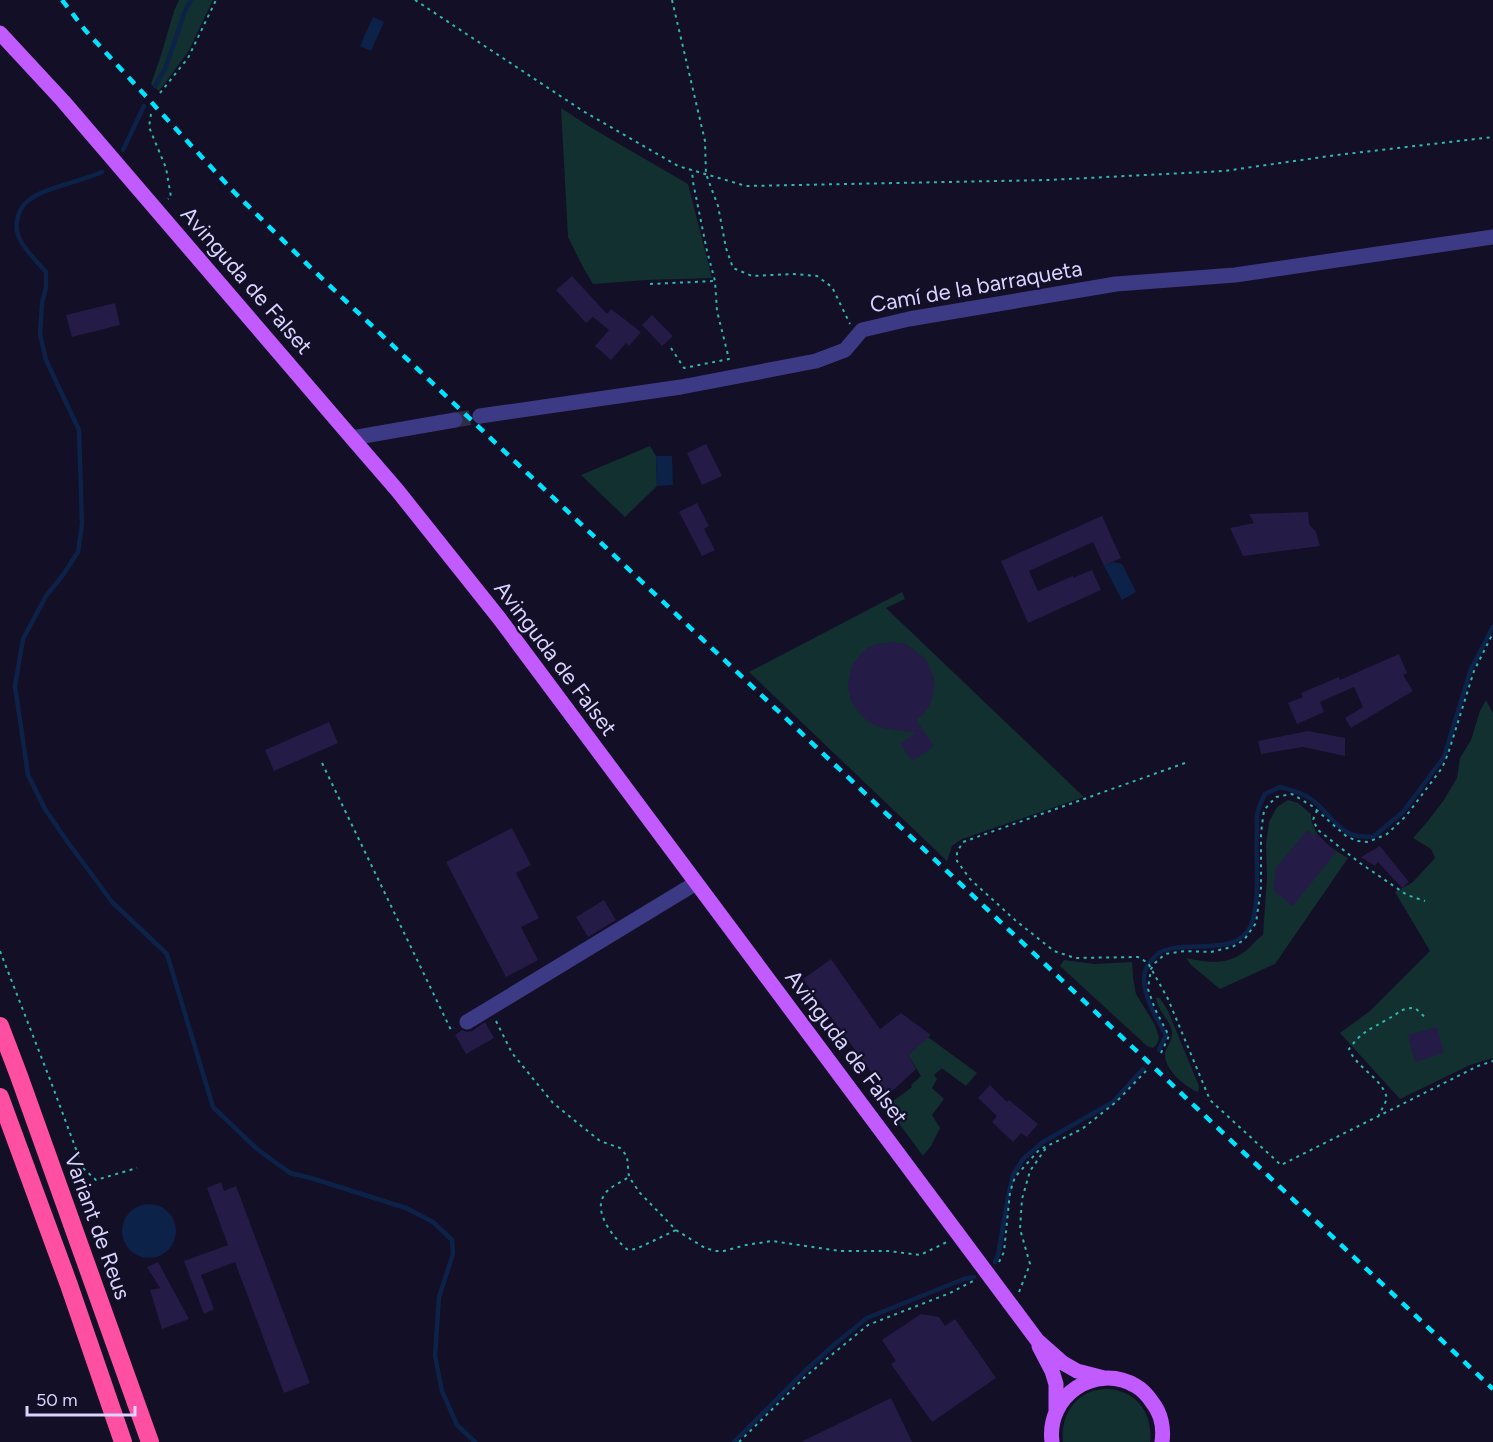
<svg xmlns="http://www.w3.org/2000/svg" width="1493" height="1442" font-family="Figtree,sans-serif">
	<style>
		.green { fill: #12302f }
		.water { fill: #0c2248 }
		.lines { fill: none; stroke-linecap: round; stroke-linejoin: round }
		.stream { stroke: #0c2248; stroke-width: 4.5 }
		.building { fill: #241b47 }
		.minor-tunnel { stroke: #312d47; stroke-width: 15; stroke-dasharray: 15 8; stroke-linecap: butt }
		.path { stroke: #2fb8b0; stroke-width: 2; stroke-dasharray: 3 4.5; stroke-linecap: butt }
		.minor { stroke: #3d3a85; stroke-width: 15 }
		.major { stroke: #c25bff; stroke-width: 15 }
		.highway { stroke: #ff4fa3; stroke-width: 18 }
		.rail { stroke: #00e5ff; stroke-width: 4.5; stroke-dasharray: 9 8; stroke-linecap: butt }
		.labels { text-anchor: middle; stroke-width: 4.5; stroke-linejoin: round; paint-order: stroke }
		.street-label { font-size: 22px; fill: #d9d4ff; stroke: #130f26 }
	</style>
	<rect width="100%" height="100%" fill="#130f26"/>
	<path class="green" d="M 179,0 L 213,0 L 188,52 L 159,91 L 151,84 L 161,55 L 174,11 Z
		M 561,108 L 590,127 L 688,184 L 712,278 L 646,280 L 593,284 L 583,267 L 568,237 Z
		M 650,446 L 656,456 L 657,486 L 625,517 L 581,475 Z
		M 902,592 L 905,599 L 886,608 L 1084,797 L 962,839 L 952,846 L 947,861 L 749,672 Z
		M 1486,700 L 1493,713 L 1493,1058 L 1470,1065 L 1400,1099 L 1340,1033 L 1370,1011 L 1430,951 L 1395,892 L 1413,882 L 1435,858 L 1431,849 L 1413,838 L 1427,822 L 1444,800 L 1457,778 L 1460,758 L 1471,740 L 1480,711 Z
		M 1288,800 L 1298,803 L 1311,814 C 1310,834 1331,849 1348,858 L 1275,964 L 1220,989 L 1191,965 L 1186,958 C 1209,963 1230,966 1249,948 C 1254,943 1257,939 1263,935 L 1267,878 L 1266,844 L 1269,822 L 1277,807 Z
		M 1064,960 L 1094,964 L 1132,962 L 1133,978 L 1136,994 L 1155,1025 L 1159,1038 L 1157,1044 L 1153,1048 L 1147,1046 L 1060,966 Z
		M 1156,998 L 1160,998 L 1168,1011 L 1199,1086 L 1198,1092 C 1185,1087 1164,1069 1165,1054 C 1166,1046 1173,1041 1172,1032 C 1170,1019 1157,1011 1156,998 Z
		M 928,1037 L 977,1073 L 966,1086 L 943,1069 L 941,1069 L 934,1075 L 937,1079 L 932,1088 L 944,1099 L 932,1115 L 940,1128 L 931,1146 L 923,1156 L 882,1100 L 888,1095 L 892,1102 L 912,1087 L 911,1085 L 921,1076 L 908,1055 Z
		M 1104,1389 C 1109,1389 1115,1389 1119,1391 C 1142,1397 1153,1420 1150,1442 L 1063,1442 C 1061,1421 1069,1401 1090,1392 C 1094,1390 1100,1390 1104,1389 Z"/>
	<path class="water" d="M 373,17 L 384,22 L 371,51 L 360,46 Z
		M 656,456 L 672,456 L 673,485 L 657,486 Z
		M 1113,562 L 1122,564 L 1136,592 L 1122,600 L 1104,566 Z
		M122 1231a27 27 0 1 1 54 0a27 27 0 1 1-54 0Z"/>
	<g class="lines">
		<path class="stream" d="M 155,86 L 165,69 L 185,11 L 191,0
			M 123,150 L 144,106
			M 102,172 C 80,182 45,187 28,201 C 19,207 14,224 18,235 C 21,246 38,263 46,272 L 46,288 L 42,303 L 40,334 L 46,360 L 79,430 L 82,524 L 78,552 L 63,575 L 46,596 L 23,639 L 15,686 L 28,775 L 45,809 L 67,841 L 112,902 L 167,954 L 213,1107 L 257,1149 L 290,1173 L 311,1178 L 406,1208 L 433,1222 L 452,1240 L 453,1254 L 439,1297 L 435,1356 L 442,1391 L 457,1425 L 475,1442
			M 1159,1050 L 1166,1035 C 1155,1016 1132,978 1152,960 C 1154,958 1156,955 1159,953 C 1184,938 1237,959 1251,925 C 1261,901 1255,856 1257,830 C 1257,824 1256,817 1258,811 C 1259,806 1262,800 1265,794 L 1280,787 C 1291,790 1302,792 1311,799 C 1324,808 1339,832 1354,835 C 1360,837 1367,836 1373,837 L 1403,812 L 1444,757 L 1471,669 L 1493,627
			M 995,1262 L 998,1255 L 1009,1192 L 1013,1175 L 1023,1159 L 1043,1142 L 1113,1102 L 1143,1069
			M 734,1442 L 804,1372 L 835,1344 L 867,1318 L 964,1279 L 974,1277"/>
	</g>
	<path class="building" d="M 572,276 L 607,314 L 611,309 L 641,332 L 629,346 L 626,343 L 611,360 L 595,346 L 609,330 L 593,317 L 586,323 L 556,290 Z
		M 115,303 L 120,325 L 72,337 L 66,315 Z
		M 652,315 L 673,336 L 662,346 L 642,325 Z
		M 706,444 L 722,476 L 702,485 L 687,453 Z
		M 697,503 L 709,526 L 704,529 L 715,550 L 702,556 L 679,512 Z
		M 1308,512 L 1309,524 L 1316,532 L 1320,546 L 1243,556 L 1230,528 L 1254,523 L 1249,514 Z
		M 1102,516 L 1121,558 L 1104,566 L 1093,542 L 1029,571 L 1038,591 L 1073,576 L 1073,578 L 1092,570 L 1101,590 L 1028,623 L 1001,561 Z
		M 892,642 L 906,644 L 925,658 L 934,678 L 934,691 L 930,705 L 923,715 L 916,720 L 934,746 L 912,761 L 900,743 L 916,733 L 882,728 L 870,723 L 858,712 L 851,701 L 848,688 L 849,677 L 852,665 L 861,654 L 868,647 L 878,644 Z
		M 1399,654 L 1407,673 L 1403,675 L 1413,691 L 1351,728 L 1345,718 L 1363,707 L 1354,687 L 1320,702 L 1324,712 L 1297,724 L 1288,703 L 1303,697 L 1301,693 L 1339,677 L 1340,680 Z
		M 329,722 L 338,743 L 274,771 L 265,750 Z
		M 1308,731 L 1345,738 L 1345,756 L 1303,747 L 1261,754 L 1258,741 Z
		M 512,828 L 531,865 L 516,873 L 539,918 L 521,927 L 538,960 L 506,977 L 446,862 Z
		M 1307,830 L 1314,836 L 1316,833 L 1336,852 L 1293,906 L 1273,890 L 1276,868 Z
		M 1380,846 L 1409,882 L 1402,888 L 1378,862 L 1375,866 L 1361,857 Z
		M 604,900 L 616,920 L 588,937 L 576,917 Z
		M 831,959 L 880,1029 L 901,1013 L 931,1035 L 908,1055 L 916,1069 L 888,1095 L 803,979 Z
		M 485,1022 L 494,1038 L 466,1054 L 455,1035 L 462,1030 L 467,1032 L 472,1031 Z
		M 1437,1027 L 1444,1053 L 1415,1062 L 1408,1035 Z
		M 990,1085 L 1007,1102 L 1009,1100 L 1038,1124 L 1027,1137 L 1021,1133 L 1013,1142 L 992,1122 L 997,1116 L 978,1098 Z
		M 221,1182 L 224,1191 L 236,1186 L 310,1383 L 284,1393 L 235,1262 L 201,1275 L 214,1309 L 204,1314 L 184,1261 L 228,1245 L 207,1188 Z
		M 158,1262 L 189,1319 L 162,1329 L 150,1290 L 160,1288 L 147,1267 Z
		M 921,1314 L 939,1317 L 945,1326 L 955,1319 L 996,1378 L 932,1422 L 891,1364 L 896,1361 L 882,1340 Z
		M 891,1398 L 912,1442 L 801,1442 Z"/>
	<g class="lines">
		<path class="minor-tunnel" d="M 455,420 L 480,416"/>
		<path class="path" d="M 415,0 L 583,111 L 678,166 L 746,186 L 1048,180 L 1224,171 L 1337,155 L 1493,137
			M 672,0 L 705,141 L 706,174 L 718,206 L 726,248 L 733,268 L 752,276 L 794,274 L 817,276 L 832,287 L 850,324
			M 160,93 L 188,58 L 216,0
			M 151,114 L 149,127 L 166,168 L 171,197 L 168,199
			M 650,284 L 715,281
			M 671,348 L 684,368 L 729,359 L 717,311 L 715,281 L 707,251 L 693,182 L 692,170
			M 322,763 L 451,1030 L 454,1028
			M 1185,763 L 963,842 L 957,852 L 957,861 L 970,879 L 1015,920 L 1054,951 L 1075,958 L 1138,957 L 1148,963 L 1168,999 L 1210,1100 L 1281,1165 L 1478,1066 L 1493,1061
			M 1317,810 L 1313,820 L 1318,830 L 1360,863 L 1407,895 L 1425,901
			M 0,951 L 51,1082 L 83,1168 L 96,1180 L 137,1168
			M 496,1021 L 512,1053 L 553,1103 L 600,1141 L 620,1148 L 627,1156 L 629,1177 L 640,1193 L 676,1230 L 636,1249 L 628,1250 C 615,1240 594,1214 603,1197 C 608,1187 620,1183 629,1177
			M 1161,1053 L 1169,1036 L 1155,1009 L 1148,989 L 1151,969 L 1155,963 L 1165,954 L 1185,951 L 1211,952 L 1232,947 L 1244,940 L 1256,923 L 1261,888 L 1261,833 L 1264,810 L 1276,797 L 1292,794 L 1312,806 L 1346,836 L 1357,841 L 1368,842 L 1387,834 L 1406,816 L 1442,768 L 1448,754 L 1474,671 L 1493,633
			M 1378,1117 L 1387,1099 C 1383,1078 1357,1069 1349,1049 C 1362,1031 1371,1029 1388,1019 C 1401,1012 1400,1008 1415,1008 L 1426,1018
			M 676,1230 L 705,1248 L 716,1251 L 724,1251 L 746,1245 L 772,1241 L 840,1251 L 888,1251 L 920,1255 L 947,1242
			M 999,1262 L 1004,1252 L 1010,1192 L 1015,1177 L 1039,1150 L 1082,1129 L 1116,1102 L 1146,1071
			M 1019,1292 L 1030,1264 L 1020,1229 L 1022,1199 L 1030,1171 L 1046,1148
			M 739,1442 L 806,1376 L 868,1325 L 950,1293 L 975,1280"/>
		<path class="minor" d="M 480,416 L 681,387 L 816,361 L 845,350 L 862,330 L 909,319 L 1116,284 L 1235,275 L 1493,237
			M 352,438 L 455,420
			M 467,1022 L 696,883"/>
		<path class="major" d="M 0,33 L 63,101 L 352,438 L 397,490 L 499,618 L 1037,1340 L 1063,1363 L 1077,1371 L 1104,1378
			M 1039,1346 L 1052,1371 L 1056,1384 L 1056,1411
			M 1052,1442 C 1046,1396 1095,1362 1136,1386 C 1143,1390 1148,1396 1152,1402 C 1161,1413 1164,1428 1162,1442"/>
		<path class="highway" d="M 0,1026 L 19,1076 L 150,1442
			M 0,1097 L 69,1285 L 123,1442"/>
		<path class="rail" d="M 62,0 L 85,30 L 234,192 L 310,267 L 1493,1389"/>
	</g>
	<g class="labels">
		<g class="street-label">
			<text transform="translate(247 280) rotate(49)" y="8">Avinguda de Falset</text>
			<text transform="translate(976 286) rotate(-10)" y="8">Camí de la barraqueta</text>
			<text transform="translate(556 658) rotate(53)" y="8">Avinguda de Falset</text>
			<text transform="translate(847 1047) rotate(53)" y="8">Avinguda de Falset</text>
			<text transform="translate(98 1226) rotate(70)" y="8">Variant de Reus</text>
		</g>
	</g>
	<path d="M27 1406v9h108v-9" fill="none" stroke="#d9d4ff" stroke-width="3"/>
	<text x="36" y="1406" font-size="18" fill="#d9d4ff" stroke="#130f26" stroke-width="4.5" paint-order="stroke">50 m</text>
</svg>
